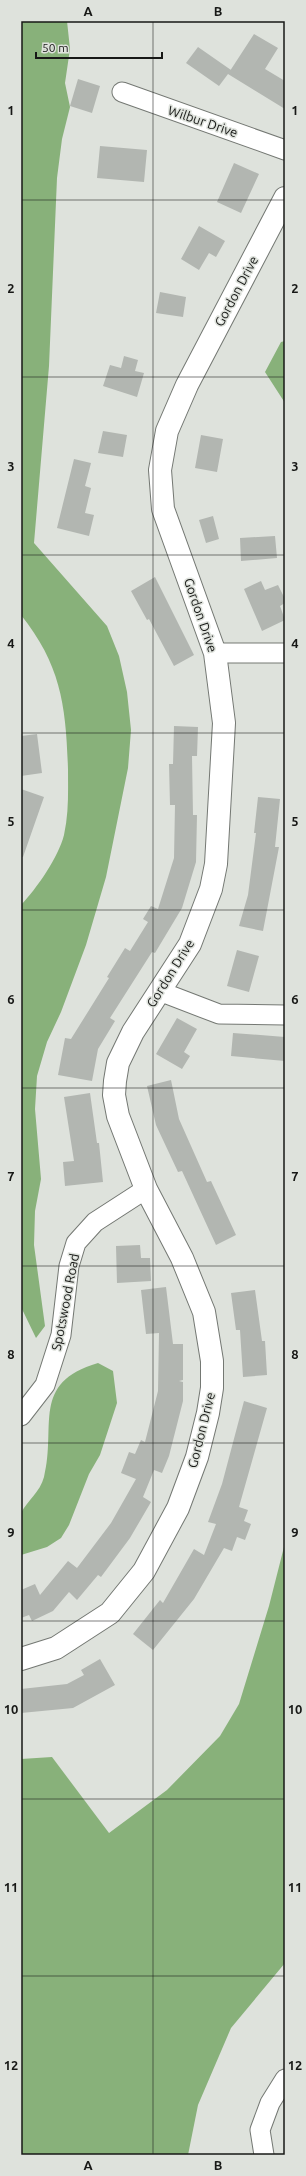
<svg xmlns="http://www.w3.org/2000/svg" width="306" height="2176" font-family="Ubuntu,sans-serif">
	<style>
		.forest { fill: #88b17a }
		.building { fill: #b2b6b1 }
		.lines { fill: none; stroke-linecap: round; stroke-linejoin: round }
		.minor-casing { stroke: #747873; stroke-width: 21 }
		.tertiary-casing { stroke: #747873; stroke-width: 24 }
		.minor { stroke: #fff; stroke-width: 19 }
		.tertiary { stroke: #fff; stroke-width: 22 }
		.grid { fill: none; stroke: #171816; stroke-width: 1; stroke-opacity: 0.55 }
		.labels { text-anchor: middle; stroke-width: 3; stroke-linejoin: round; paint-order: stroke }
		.street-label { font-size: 13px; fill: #171816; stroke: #dee2dc }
		.neatline { fill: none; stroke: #171816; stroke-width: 1.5 }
		.grid-label { font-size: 13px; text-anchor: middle; font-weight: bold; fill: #171816 }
	</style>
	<rect width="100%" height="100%" fill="#dee2dc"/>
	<path class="forest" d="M 21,21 L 67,21 L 70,49 L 65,83 L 70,107 L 62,139 L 57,178 L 49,366 L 34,543 L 107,626 L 119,656 L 127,692 L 131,730 L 128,768 L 106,877 L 86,945 L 61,1012 L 47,1042 L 37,1076 L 35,1109 L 41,1179 L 35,1211 L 34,1245 L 45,1326 L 36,1338 L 21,1307 L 21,905 C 37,888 58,858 64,835 C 69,813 68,791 68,769 C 66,706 61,665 21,615 Z
		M 285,341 L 285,403 L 265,372 L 281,342 Z
		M 98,1363 L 113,1371 L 117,1403 L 100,1455 L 89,1474 L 69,1525 L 61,1538 L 47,1547 L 21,1555 C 21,1547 18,1519 21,1513 C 28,1500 40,1492 44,1477 C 57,1426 30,1383 98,1363 Z
		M 285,1543 L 285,1963 L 231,2028 L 198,2105 L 188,2155 L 21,2155 L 21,1759 L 52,1757 L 109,1833 L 167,1790 L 220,1736 L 239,1704 L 269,1606 Z"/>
	<path class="building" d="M 254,34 L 278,48 L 265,69 L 285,81 L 285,109 L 228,74 Z
		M 198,47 L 231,70 L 219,86 L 186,63 Z
		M 78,79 L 100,86 L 92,113 L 70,106 Z
		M 100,146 L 147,150 L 144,182 L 97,178 Z
		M 234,163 L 259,174 L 241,213 L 217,202 Z
		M 199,226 L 225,241 L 216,257 L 209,253 L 199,270 L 181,259 Z
		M 160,292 L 186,297 L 183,317 L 156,313 Z
		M 124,356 L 138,360 L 135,371 L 144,373 L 137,397 L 103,386 L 110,365 L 121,368 Z
		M 103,431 L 127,435 L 123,457 L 98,453 Z
		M 201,435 L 223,439 L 217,472 L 195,468 Z
		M 74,459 L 91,463 L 85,486 L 91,488 L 85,513 L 94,515 L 89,536 L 57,528 Z
		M 213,516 L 219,539 L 206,543 L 199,520 Z
		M 275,536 L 277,558 L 241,561 L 240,538 Z
		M 155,577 L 194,655 L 174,666 L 149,619 L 147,620 L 131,591 Z
		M 261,581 L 265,590 L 278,585 L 285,599 L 285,603 L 280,606 L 285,620 L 262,631 L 244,589 Z
		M 174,726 L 198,727 L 197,756 L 192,756 L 193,815 L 197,815 L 196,862 L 182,908 L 155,953 L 152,952 L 110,1018 L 115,1021 L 98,1049 L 92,1081 L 58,1075 L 65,1038 L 71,1039 L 109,978 L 107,977 L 125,948 L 130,951 L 148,922 L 143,919 L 151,906 L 158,909 L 174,858 L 175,805 L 170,805 L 169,764 L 173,764 Z
		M 37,734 L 42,773 L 21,776 L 21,736 Z
		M 21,789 L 44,797 L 23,857 L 21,857 Z
		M 258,797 L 280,799 L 275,847 L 279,847 L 263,931 L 239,926 L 248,895 L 256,833 L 254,833 Z
		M 237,950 L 259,956 L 249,992 L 227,986 Z
		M 177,1018 L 197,1029 L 184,1052 L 190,1056 L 182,1069 L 156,1054 Z
		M 233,1033 L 285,1037 L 285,1061 L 231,1056 Z
		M 171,1080 L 179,1119 L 207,1182 L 211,1181 L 236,1235 L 216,1245 L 182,1171 L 178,1172 L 156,1125 L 147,1086 Z
		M 90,1093 L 97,1143 L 99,1143 L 103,1182 L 65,1186 L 63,1162 L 74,1161 L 64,1097 Z
		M 140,1245 L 141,1258 L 150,1258 L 151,1281 L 117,1283 L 116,1246 Z
		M 166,1287 L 173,1344 L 183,1344 L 183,1380 L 179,1381 L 183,1382 L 183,1401 L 169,1456 L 162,1473 L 154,1470 L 143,1497 L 151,1502 L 130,1538 L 101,1577 L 98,1575 L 77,1600 L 69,1592 L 53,1611 L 32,1621 L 29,1615 L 21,1618 L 21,1590 L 35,1584 L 40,1595 L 68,1561 L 77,1568 L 111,1523 L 136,1479 L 121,1473 L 129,1452 L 135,1454 L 141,1440 L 145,1442 L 158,1391 L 159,1333 L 146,1334 L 141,1290 Z
		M 255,1290 L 262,1341 L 265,1341 L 267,1375 L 243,1377 L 240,1330 L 236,1330 L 231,1293 Z
		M 244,1401 L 267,1408 L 239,1507 L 248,1510 L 244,1521 L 251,1524 L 245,1540 L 237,1537 L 232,1551 L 224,1548 L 194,1599 L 153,1650 L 133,1634 L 160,1600 L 163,1603 L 194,1549 L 204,1555 L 216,1524 L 208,1522 L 222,1484 Z
		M 100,1659 L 115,1685 L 73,1708 L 21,1713 L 21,1689 L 67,1684 L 84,1675 L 81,1670 Z"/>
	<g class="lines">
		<defs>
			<path id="minor" d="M 122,92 L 285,150
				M 215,653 L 285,653
				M 159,991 L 219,1014 L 285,1015
				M 21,1416 L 45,1385 L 61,1335 L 69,1266 L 76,1243 L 95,1222 L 146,1189
				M 264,2155 L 260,2130 L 270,2103 L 285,2079"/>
			<path id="tertiary" d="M 21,1659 L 56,1648 L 110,1613 L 144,1571 L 178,1508 L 197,1457 L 208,1413 L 212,1388 L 212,1361 L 204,1312 L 182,1258 L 146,1189 L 118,1116 L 114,1095 L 115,1081 L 118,1063 L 133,1032 L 190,944 L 211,889 L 216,864 L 224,723 L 215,653 L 163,509 L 160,470 L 167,431 L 187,385 L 285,198"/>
		</defs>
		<use href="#minor" class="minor-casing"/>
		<use href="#tertiary" class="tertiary-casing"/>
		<use href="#minor" class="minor"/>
		<use href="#tertiary" class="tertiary"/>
	</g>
	<path class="grid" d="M 153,21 L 153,2155M 21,200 L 285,200M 21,377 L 285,377M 21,555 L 285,555M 21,733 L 285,733M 21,910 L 285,910M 21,1088 L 285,1088M 21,1266 L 285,1266M 21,1443 L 285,1443M 21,1621 L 285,1621M 21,1799 L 285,1799M 21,1976 L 285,1976"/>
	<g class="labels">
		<g class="street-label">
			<text transform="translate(203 121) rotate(19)" y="5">Wilbur Drive</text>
			<text transform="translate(236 291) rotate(-62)" y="5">Gordon Drive</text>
			<text transform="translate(201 615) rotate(71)" y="5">Gordon Drive</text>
			<text transform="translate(170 973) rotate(-58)" y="5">Gordon Drive</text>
			<text transform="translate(65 1302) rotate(-79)" y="5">Spotswood Road</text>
			<text transform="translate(201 1430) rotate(-76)" y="5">Gordon Drive</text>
		</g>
	</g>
	<rect width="306" height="2176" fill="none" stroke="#dee2dc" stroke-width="44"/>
	<path d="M36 52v6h126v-6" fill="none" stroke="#171816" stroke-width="2"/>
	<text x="42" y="52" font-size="12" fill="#171816" stroke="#dee2dc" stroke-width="3" paint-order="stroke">50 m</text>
	<rect x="22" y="22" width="262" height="2132" class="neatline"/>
	<g class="grid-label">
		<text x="88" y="16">A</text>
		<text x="218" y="16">B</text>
		<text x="11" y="115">1</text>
		<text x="295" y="115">1</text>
		<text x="11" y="293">2</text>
		<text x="295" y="293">2</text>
		<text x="11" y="471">3</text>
		<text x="295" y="471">3</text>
		<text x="11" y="648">4</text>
		<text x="295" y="648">4</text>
		<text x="11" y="826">5</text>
		<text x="295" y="826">5</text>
		<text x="11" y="1004">6</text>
		<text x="295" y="1004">6</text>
		<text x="11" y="1181">7</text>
		<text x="295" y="1181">7</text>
		<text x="11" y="1359">8</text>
		<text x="295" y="1359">8</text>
		<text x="11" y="1537">9</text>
		<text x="295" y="1537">9</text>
		<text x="11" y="1714">10</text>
		<text x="295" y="1714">10</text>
		<text x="11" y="1892">11</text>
		<text x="295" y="1892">11</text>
		<text x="11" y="2070">12</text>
		<text x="295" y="2070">12</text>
		<text x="88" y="2170">A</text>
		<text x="218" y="2170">B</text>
	</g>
</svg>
